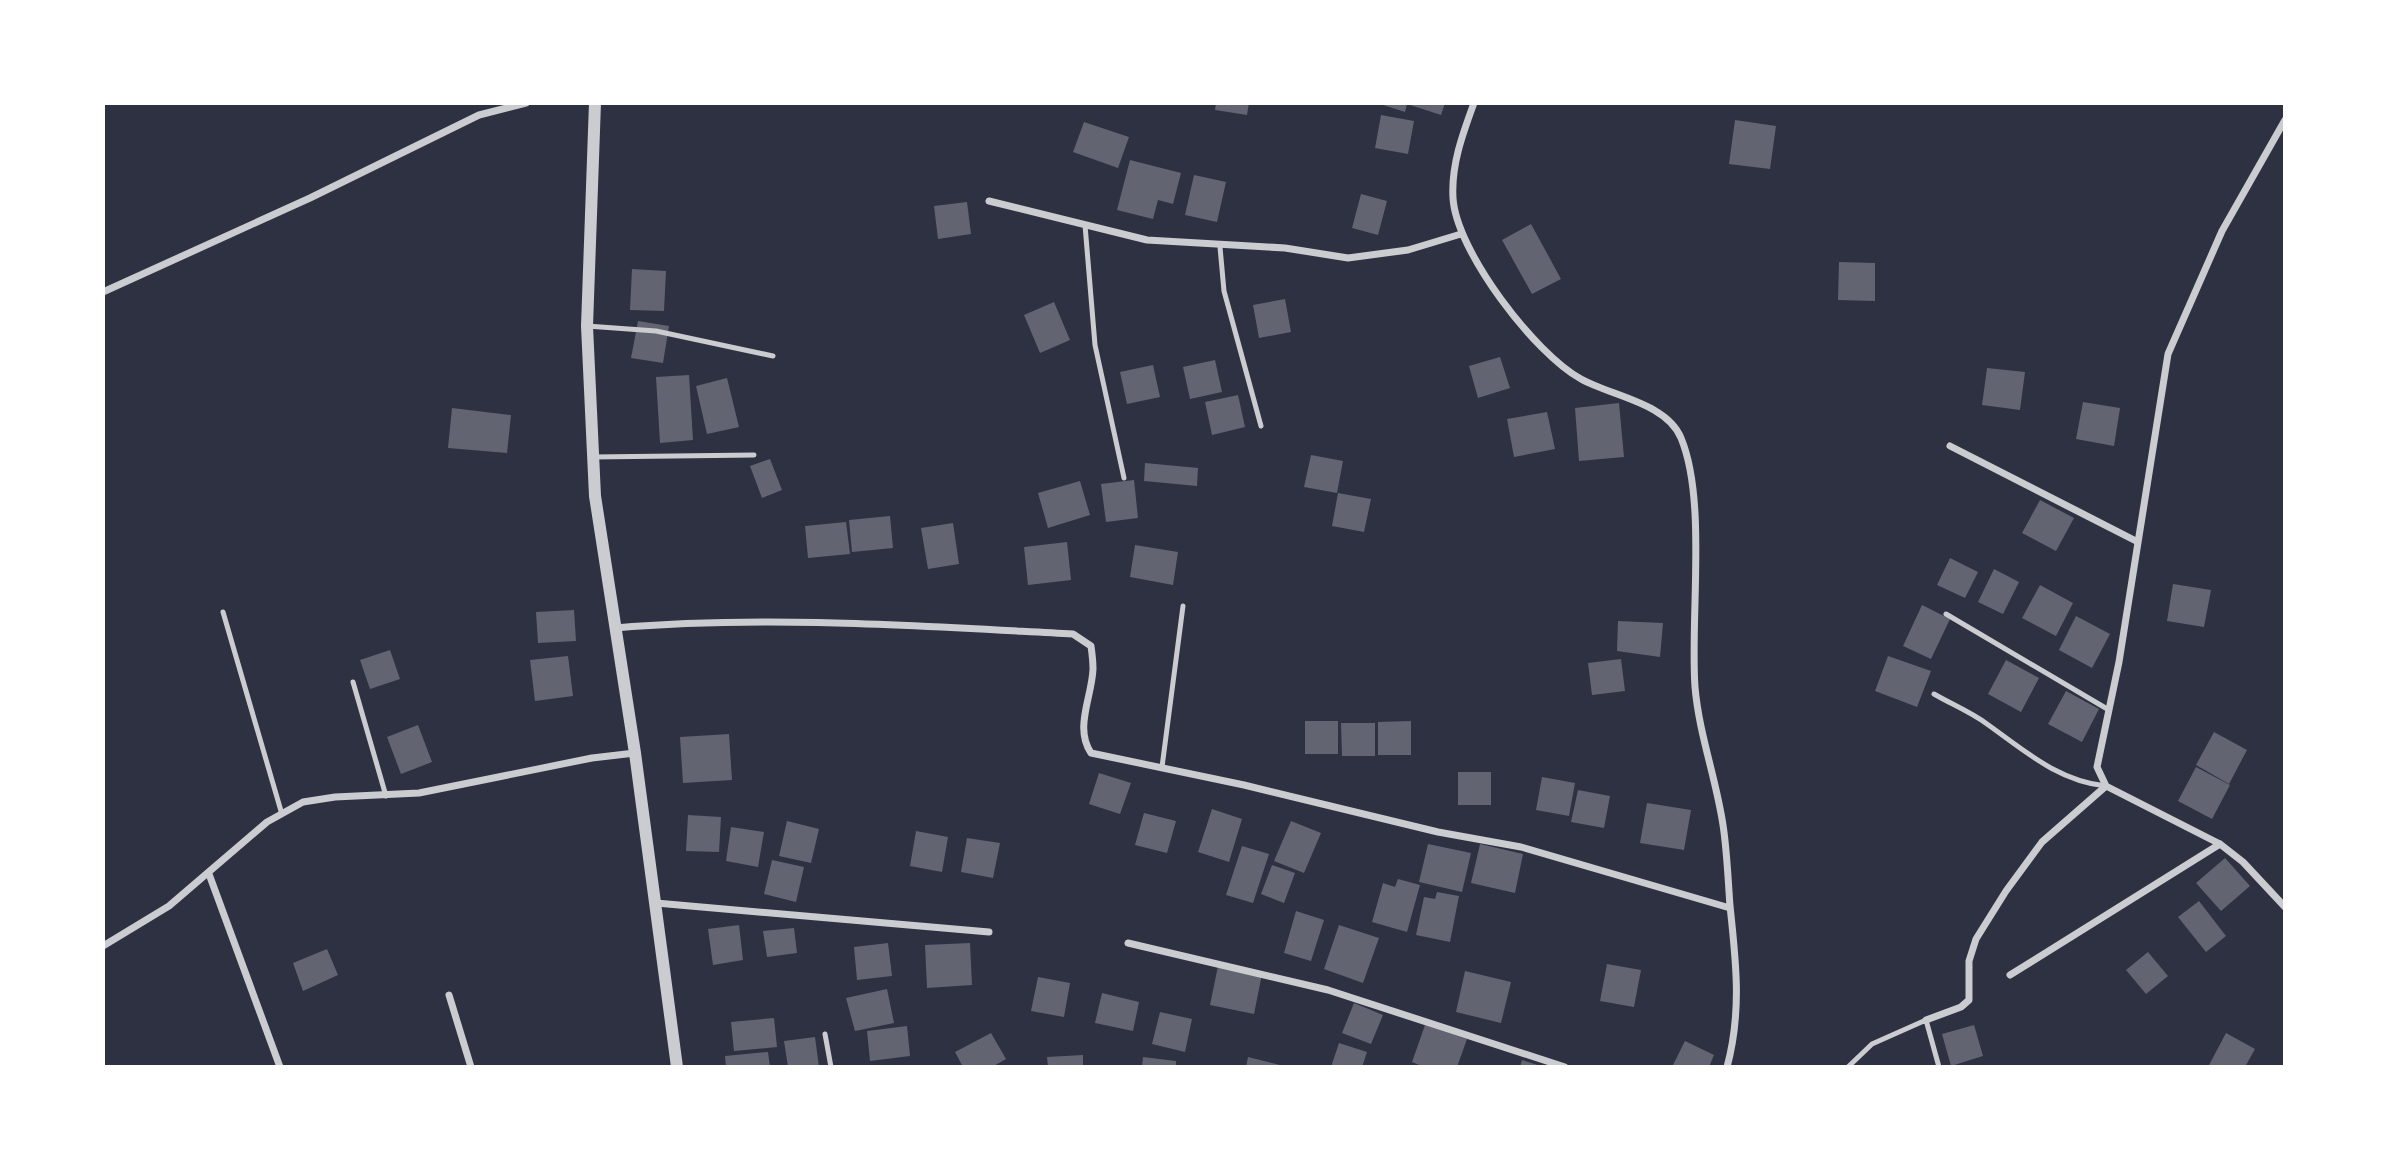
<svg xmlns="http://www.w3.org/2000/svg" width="2388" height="1170" font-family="Overpass,sans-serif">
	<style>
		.building { fill: #626471 }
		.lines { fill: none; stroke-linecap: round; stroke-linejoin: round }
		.service { stroke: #caccd0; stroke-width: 5 }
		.minor { stroke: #caccd0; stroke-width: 7 }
		.tertiary { stroke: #caccd0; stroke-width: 12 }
	</style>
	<rect width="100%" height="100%" fill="#2d3142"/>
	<path class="building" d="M 1216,103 L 1249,103 L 1247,115 L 1215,110 Z
		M 1377,103 L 1445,103 L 1441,115 L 1407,104 L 1405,112 Z
		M 1381,115 L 1414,121 L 1408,154 L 1375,148 Z
		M 1735,120 L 1776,126 L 1770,169 L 1729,164 Z
		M 1084,122 L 1129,137 L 1118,168 L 1073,152 Z
		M 1130,160 L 1181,173 L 1173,204 L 1158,200 L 1153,219 L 1117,210 Z
		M 1194,175 L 1226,182 L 1217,222 L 1185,215 Z
		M 1361,194 L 1387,201 L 1378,235 L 1352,228 Z
		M 967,202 L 971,234 L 938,239 L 934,206 Z
		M 1531,224 L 1561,279 L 1532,294 L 1502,240 Z
		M 1839,262 L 1875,263 L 1875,301 L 1838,300 Z
		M 632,269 L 666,271 L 664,311 L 630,310 Z
		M 1285,299 L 1291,332 L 1259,338 L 1253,305 Z
		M 1054,302 L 1070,340 L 1040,353 L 1024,315 Z
		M 638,321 L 669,326 L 663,363 L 631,358 Z
		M 1500,357 L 1510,388 L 1478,398 L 1469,366 Z
		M 1215,360 L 1222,392 L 1190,399 L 1183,367 Z
		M 1153,365 L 1160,397 L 1127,404 L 1120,372 Z
		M 1987,368 L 2025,372 L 2020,410 L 1982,405 Z
		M 689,375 L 693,440 L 660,443 L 656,377 Z
		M 727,378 L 739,427 L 707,434 L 696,386 Z
		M 1238,395 L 1245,427 L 1212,435 L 1205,402 Z
		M 2083,402 L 2120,408 L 2114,446 L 2076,439 Z
		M 1619,403 L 1624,457 L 1579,461 L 1575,408 Z
		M 452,408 L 511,415 L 507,453 L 448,448 Z
		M 1547,412 L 1555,449 L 1514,457 L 1507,419 Z
		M 1311,455 L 1343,461 L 1337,493 L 1304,487 Z
		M 770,459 L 782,490 L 762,498 L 750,466 Z
		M 1145,463 L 1198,468 L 1197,486 L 1144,481 Z
		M 1134,480 L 1138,518 L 1106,522 L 1101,484 Z
		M 1080,481 L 1090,515 L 1048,528 L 1038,493 Z
		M 1338,493 L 1371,499 L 1364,532 L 1332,526 Z
		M 2040,500 L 2074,518 L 2056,551 L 2022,533 Z
		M 890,516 L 893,548 L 852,552 L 849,520 Z
		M 846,522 L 850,554 L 808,558 L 805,526 Z
		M 953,523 L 959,564 L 928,569 L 921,528 Z
		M 1067,542 L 1071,580 L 1028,585 L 1024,547 Z
		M 1135,545 L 1178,552 L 1173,585 L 1130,577 Z
		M 1950,558 L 1978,572 L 1965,598 L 1937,585 Z
		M 1994,569 L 2019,582 L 2003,614 L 1978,602 Z
		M 2173,584 L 2211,590 L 2204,627 L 2167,621 Z
		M 2040,585 L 2073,603 L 2056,636 L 2022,618 Z
		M 1922,605 L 1950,619 L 1931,659 L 1903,646 Z
		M 574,610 L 576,641 L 538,643 L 536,612 Z
		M 2076,616 L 2110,634 L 2092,668 L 2059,650 Z
		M 1618,621 L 1663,623 L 1660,657 L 1617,651 Z
		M 390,650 L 400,679 L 370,689 L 360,660 Z
		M 568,656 L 573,696 L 535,701 L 530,660 Z
		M 1888,656 L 1931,671 L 1917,707 L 1875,691 Z
		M 1621,659 L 1625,691 L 1592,695 L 1588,663 Z
		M 2006,660 L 2039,678 L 2021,712 L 1988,694 Z
		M 2066,691 L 2099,709 L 2082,742 L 2048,724 Z
		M 1305,721 L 1338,721 L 1338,754 L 1305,754 Z
		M 1411,721 L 1411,755 L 1378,755 L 1378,722 Z
		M 1341,723 L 1375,723 L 1375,756 L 1342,756 Z
		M 418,725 L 432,762 L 401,774 L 387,737 Z
		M 2214,732 L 2247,750 L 2229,784 L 2196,765 Z
		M 729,734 L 732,780 L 683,783 L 680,737 Z
		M 2196,767 L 2230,785 L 2212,819 L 2178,801 Z
		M 1458,772 L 1491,772 L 1491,805 L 1458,805 Z
		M 1099,773 L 1131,783 L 1120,814 L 1089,804 Z
		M 1542,777 L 1575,783 L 1569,816 L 1536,810 Z
		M 1578,790 L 1610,796 L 1604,828 L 1571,822 Z
		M 1647,803 L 1691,810 L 1684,850 L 1640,843 Z
		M 1212,809 L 1242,819 L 1229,862 L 1198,852 Z
		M 1144,813 L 1176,821 L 1167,853 L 1135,845 Z
		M 688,815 L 721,817 L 719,852 L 686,851 Z
		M 787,821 L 819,829 L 811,863 L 779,856 Z
		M 1291,821 L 1321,833 L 1304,873 L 1274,861 Z
		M 731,827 L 764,832 L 758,867 L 726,861 Z
		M 916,831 L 948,837 L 942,872 L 910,866 Z
		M 967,838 L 1000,843 L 993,878 L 961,872 Z
		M 1428,844 L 1471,853 L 1462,892 L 1419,882 Z
		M 1480,844 L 1523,854 L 1515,893 L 1471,883 Z
		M 1242,846 L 1269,854 L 1253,903 L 1226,895 Z
		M 2225,858 L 2250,886 L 2221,911 L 2196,883 Z
		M 772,860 L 804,867 L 796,902 L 764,894 Z
		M 1272,865 L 1295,873 L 1284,903 L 1261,894 Z
		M 1398,879 L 1420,885 L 1407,932 L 1372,922 L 1383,883 L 1395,887 Z
		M 1437,892 L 1459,896 L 1450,942 L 1416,935 L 1424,897 L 1435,899 Z
		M 2199,901 L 2226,936 L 2206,952 L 2178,917 Z
		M 1296,911 L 1324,920 L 1311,961 L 1284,953 Z
		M 739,925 L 743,960 L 713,965 L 708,929 Z
		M 1339,925 L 1379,938 L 1363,983 L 1324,969 Z
		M 794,928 L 797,953 L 767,957 L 763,931 Z
		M 888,943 L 892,976 L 857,980 L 854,947 Z
		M 970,943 L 972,985 L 927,988 L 925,945 Z
		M 327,949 L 338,975 L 303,991 L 293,963 Z
		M 2148,952 L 2168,976 L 2146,994 L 2126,970 Z
		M 1607,964 L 1641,970 L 1634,1007 L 1600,1001 Z
		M 1218,966 L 1262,974 L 1254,1014 L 1210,1005 Z
		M 1465,971 L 1511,982 L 1501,1023 L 1456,1012 Z
		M 1038,977 L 1070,983 L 1064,1017 L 1031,1011 Z
		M 887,989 L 894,1023 L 855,1031 L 846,998 Z
		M 1102,993 L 1139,1002 L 1133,1031 L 1095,1023 Z
		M 1354,1003 L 1383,1015 L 1371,1044 L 1342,1033 Z
		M 1160,1012 L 1192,1019 L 1185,1052 L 1152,1044 Z
		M 774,1018 L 777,1047 L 734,1051 L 731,1022 Z
		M 1425,1025 L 1467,1039 L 1457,1067 L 1424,1067 L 1412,1062 Z
		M 1974,1025 L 1983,1056 L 1951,1066 L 1942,1034 Z
		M 907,1026 L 910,1056 L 870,1061 L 867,1031 Z
		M 991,1033 L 1006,1059 L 992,1067 L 963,1067 L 955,1052 Z
		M 2226,1033 L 2255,1049 L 2245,1067 L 2208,1067 Z
		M 815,1037 L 819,1067 L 788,1067 L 784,1041 Z
		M 1685,1041 L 1714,1055 L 1709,1067 L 1672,1067 Z
		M 1339,1043 L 1367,1052 L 1362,1067 L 1331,1067 Z
		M 768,1052 L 770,1067 L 726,1067 L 725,1056 Z
		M 1083,1055 L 1083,1067 L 1048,1067 L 1047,1057 Z
		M 1143,1057 L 1176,1061 L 1176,1067 L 1142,1067 Z
		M 1248,1057 L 1284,1066 L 1284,1067 L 1246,1067 Z
		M 1522,1060 L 1541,1066 L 1541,1067 L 1520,1067 Z"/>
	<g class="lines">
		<path class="service" d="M 1085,225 L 1095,345 L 1124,478
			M 1220,247 L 1224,291 L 1261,426
			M 587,326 L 656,331 L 773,356
			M 593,457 L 754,455
			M 223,612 L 281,811
			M 1946,614 L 2109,710
			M 353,682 L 386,796
			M 1934,694 C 1951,704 1971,712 1987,724 C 2025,751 2058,781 2106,786
			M 1162,767 L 1183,606
			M 825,1034 L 831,1067
			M 1848,1067 L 1872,1044 L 1926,1020 L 1939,1067"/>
		<path class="minor" d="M 1474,103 C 1463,133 1451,165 1453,198 C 1456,251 1535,354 1581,379 C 1611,396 1667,403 1681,438 C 1707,500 1690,617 1695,687 C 1699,734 1716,778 1723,825 C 1727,851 1728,879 1730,906 C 1736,961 1742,1012 1727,1067
			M 2285,120 L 2222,231 L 2168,354 L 2119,662 L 2097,767 L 2106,786 L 2220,844 L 2243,862 L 2285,907
			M 989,201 L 1147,240 L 1285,248 L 1348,258 L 1408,250 L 1461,234
			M 103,292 L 310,198 L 479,115 L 526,103
			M 1950,446 L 2136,541
			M 615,628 C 767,615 920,626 1073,634 L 1091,646 C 1092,653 1093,662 1093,669 C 1092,697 1074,728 1091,753 L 1244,785 L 1438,832 L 1521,847 L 1730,908
			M 209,874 L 280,1067
			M 656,903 L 989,932
			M 1128,943 L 1328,990 L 1565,1067
			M 103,946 L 169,906 L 267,822 L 303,802 L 335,797 L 419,793 L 592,758 L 635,753
			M 2010,975 L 2220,844
			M 449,995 L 471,1067
			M 1926,1020 L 1961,1007 L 1969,1000 L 1969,961 L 1976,939 L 2006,891 L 2042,842 L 2106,786"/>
		<path class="tertiary" d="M 595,103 L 587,326 L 595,496 L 635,753 L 677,1067"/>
	</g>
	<rect width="2388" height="1170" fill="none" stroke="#ffffff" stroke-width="210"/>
</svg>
